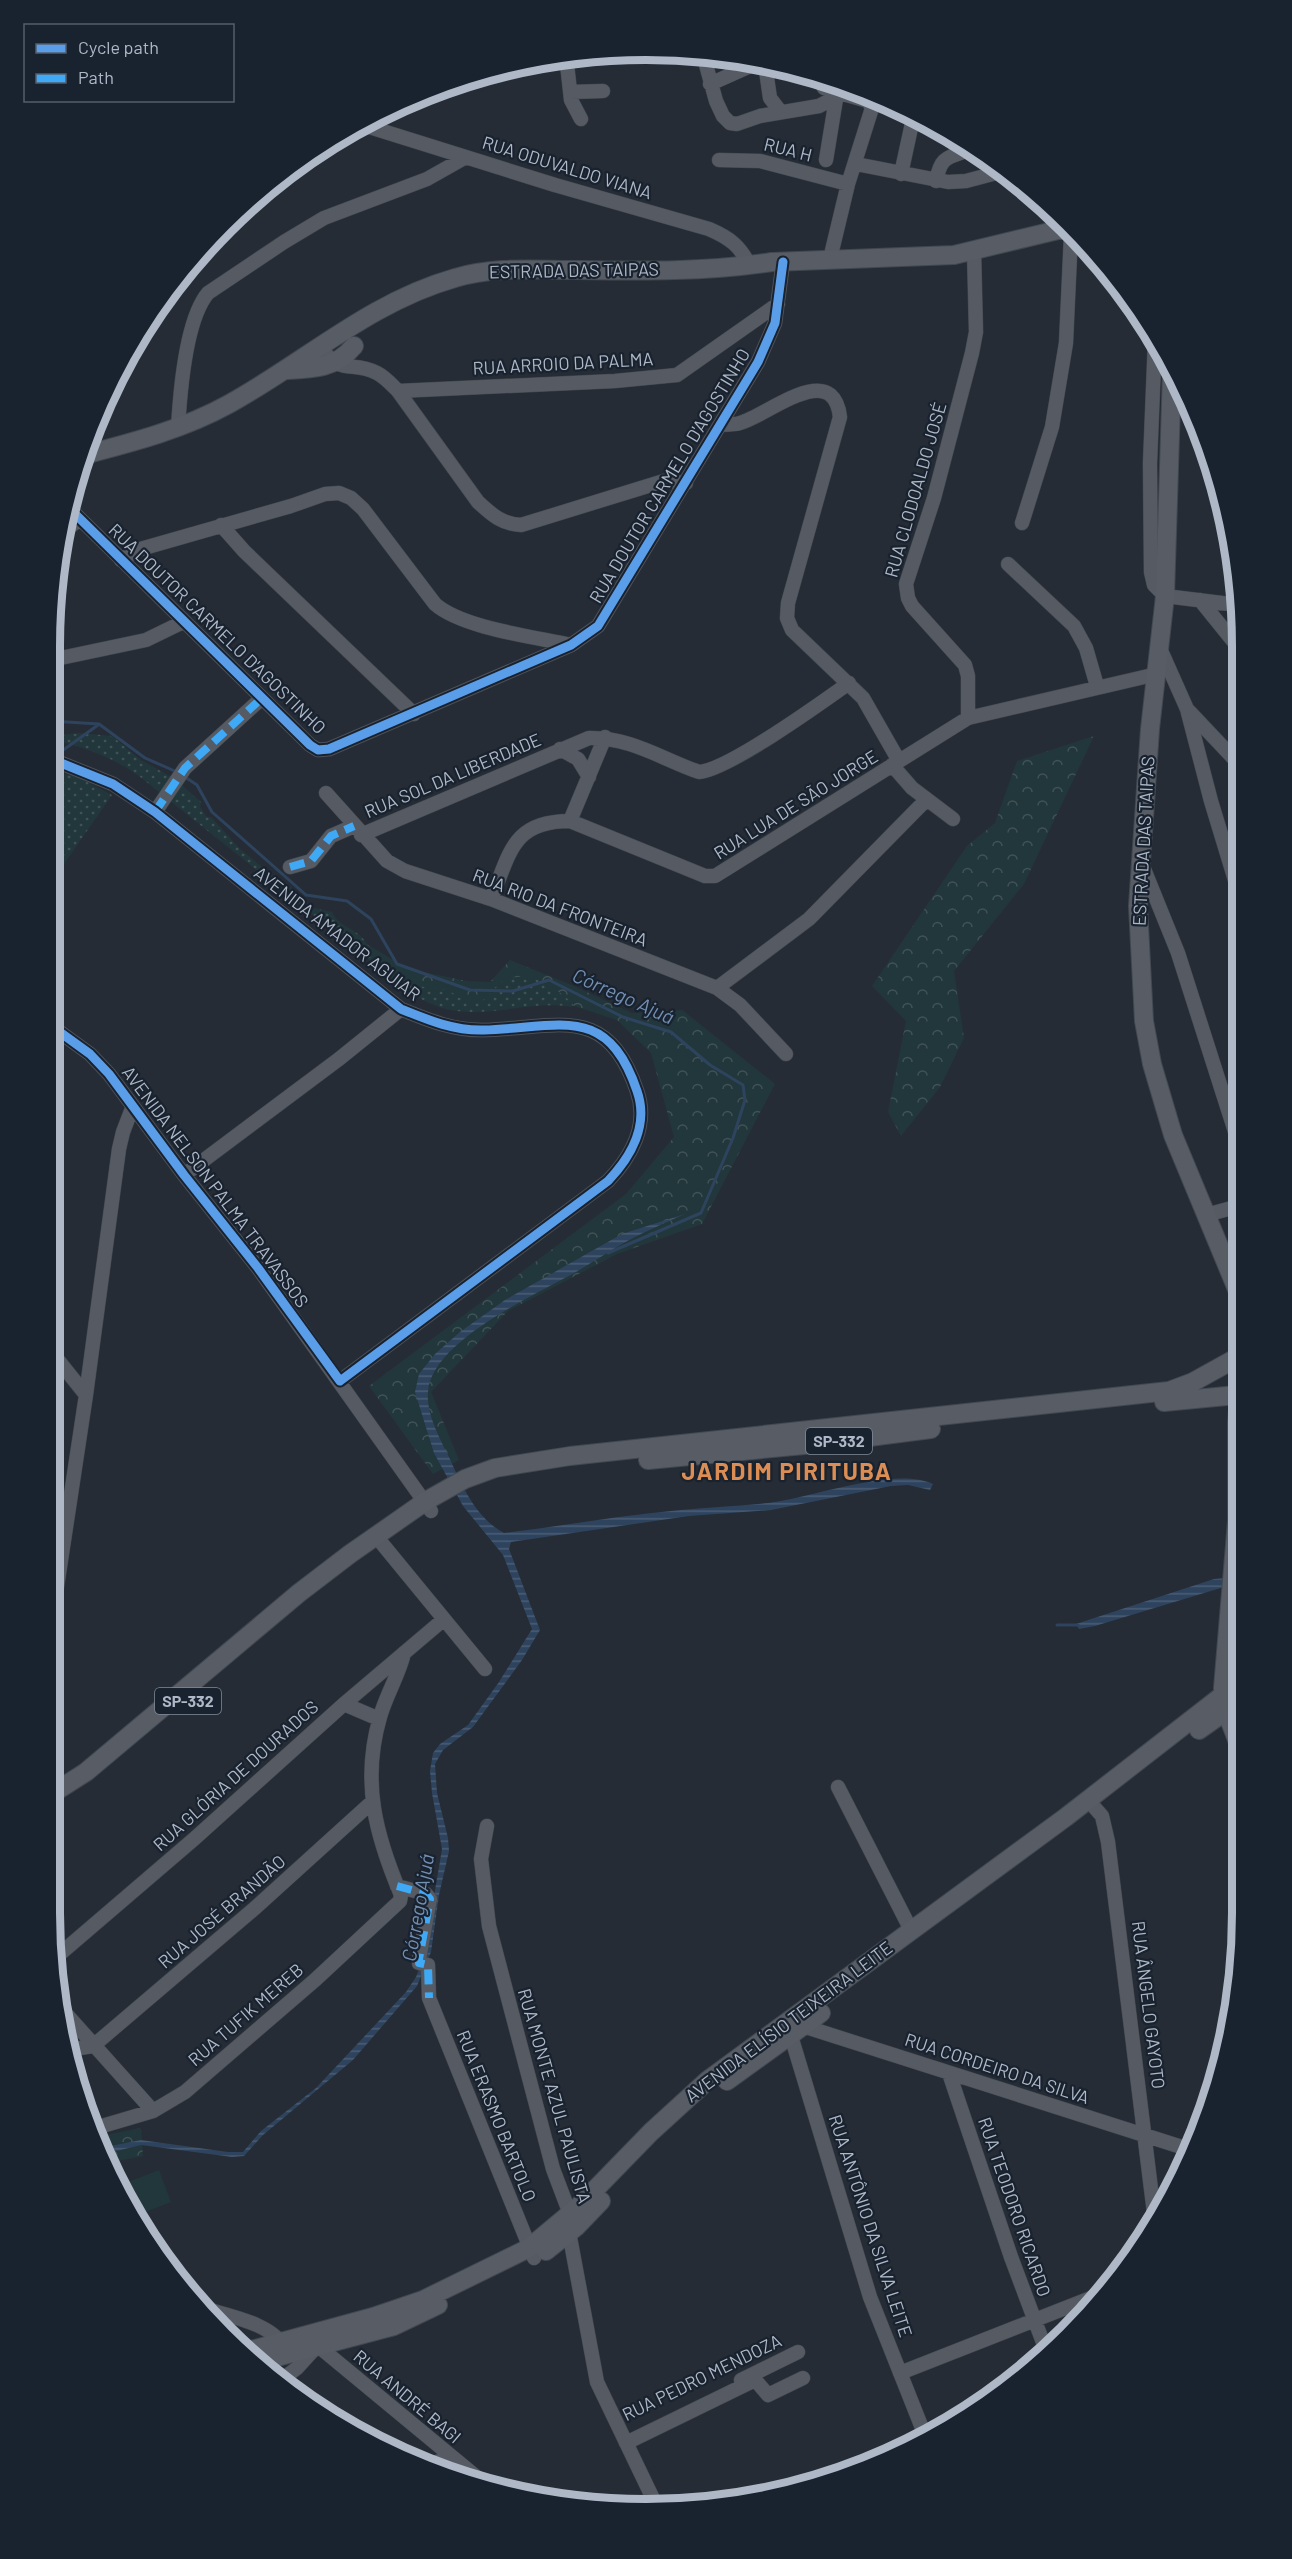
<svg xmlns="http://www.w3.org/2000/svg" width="1292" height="2559" font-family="Barlow,sans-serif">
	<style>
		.grass { fill: #22373b }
		.forest { fill: url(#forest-crowns) }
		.park { fill: url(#park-dots) }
		.water { fill: url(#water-rules) }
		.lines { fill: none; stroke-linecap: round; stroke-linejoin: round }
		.stream { stroke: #2e445e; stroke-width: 3 }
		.minor-casing { stroke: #42474e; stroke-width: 15 }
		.major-casing { stroke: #424851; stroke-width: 20 }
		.minor { stroke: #565a62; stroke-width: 14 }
		.major { stroke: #585d65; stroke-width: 18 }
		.quiet { stroke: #3fa9f5; stroke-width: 8; stroke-dasharray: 15 8; stroke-linecap: butt }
		.cycleway-casing { stroke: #19222f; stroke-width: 13 }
		.cycleway { stroke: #5a9eea; stroke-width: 9 }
		.labels { text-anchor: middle; stroke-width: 4.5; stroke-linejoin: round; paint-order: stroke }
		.shield { fill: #19222f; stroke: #818b99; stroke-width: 1.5 }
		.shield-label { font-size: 16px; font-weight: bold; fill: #aeb8c7 }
		.street-label { font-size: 18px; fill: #aeb8c7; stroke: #19222f }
		.water-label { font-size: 20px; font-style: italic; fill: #738fb2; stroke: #19222f }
		.district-label { font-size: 24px; font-weight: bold; letter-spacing: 1.5px; fill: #dc8d53; stroke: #19222f }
		.rim { fill: none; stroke: #aeb8c7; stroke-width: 8 }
	</style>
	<defs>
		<pattern id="forest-crowns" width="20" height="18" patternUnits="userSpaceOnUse" patternTransform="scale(1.5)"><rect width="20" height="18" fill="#22373b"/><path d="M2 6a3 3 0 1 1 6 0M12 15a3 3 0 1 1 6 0" fill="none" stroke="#405256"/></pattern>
		<pattern id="park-dots" width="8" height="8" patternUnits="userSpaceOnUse" patternTransform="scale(1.5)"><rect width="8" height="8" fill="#22373b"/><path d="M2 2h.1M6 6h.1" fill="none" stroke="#405256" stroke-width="1.8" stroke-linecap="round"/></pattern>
		<pattern id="water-rules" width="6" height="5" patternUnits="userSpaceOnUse" patternTransform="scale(1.5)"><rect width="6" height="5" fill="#2e445e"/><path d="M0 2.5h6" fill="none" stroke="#4a5d74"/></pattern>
	</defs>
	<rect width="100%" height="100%" fill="#252c35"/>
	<path class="grass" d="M 159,2170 L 171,2202 L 133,2217 L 118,2186 Z"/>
	<path class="forest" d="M 1094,736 L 1024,884 L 954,971 L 964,1038 L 940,1087 L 901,1136 L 888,1112 L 906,1021 L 872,986 L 967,846 L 995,823 L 1017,761 Z
		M 360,940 L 408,969 L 467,981 L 490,982 L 510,960 L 576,987 L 632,1013 L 682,1010 L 775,1084 L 702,1224 L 617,1254 L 508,1311 L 431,1392 L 459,1460 L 433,1474 L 369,1386 L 626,1194 L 674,1137 L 651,1053 L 617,1020 L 559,1001 L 471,1008 L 411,995 L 352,944 Z
		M 141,2128 L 143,2156 L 107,2163 L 96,2137 Z"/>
	<path class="park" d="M 79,733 L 112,736 L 141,760 L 175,779 L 201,802 L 200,807 L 207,817 L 211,817 L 240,849 L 273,876 L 288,884 L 313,908 L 332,912 C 337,926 356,928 365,941 C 384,966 390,979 424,987 C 431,988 439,988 446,990 C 461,995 460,1004 480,1001 C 490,999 492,988 500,983 C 525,967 553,985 573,1004 L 572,1007 C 532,1000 491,1018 451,1010 C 438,1008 425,1001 413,995 L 139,776 C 112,757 83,746 51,740 L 51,736 Z
		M 51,772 L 76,776 L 112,795 L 50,884 Z"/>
	<path class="water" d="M 685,1214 C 667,1222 648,1230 631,1239 C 612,1249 595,1261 576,1272 C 537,1294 431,1341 428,1392 C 426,1413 440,1439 449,1457 C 462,1486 476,1518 504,1533 C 563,1526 622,1515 681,1510 C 710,1507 739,1506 768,1503 C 813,1498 893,1466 933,1484 L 930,1490 L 908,1485 L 891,1486 L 771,1510 L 689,1516 L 511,1542 L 509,1549 L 540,1630 L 522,1660 L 473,1727 L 443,1750 L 435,1764 L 437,1793 L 448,1838 L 449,1851 L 439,1895 L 431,1952 L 417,1986 L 353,2060 L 263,2135 L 244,2156 L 232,2157 L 141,2145 L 104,2154 L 101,2148 L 141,2140 L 228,2152 L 243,2152 L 261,2131 L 316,2088 L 406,1992 L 416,1977 L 424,1956 L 442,1849 L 432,1793 L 430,1771 L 433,1753 L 440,1744 L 468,1725 L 499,1682 L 532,1629 L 503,1555 L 463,1506 L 434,1453 L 415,1392 L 419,1374 L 435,1354 L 460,1332 L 505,1300 L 622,1234 Z
		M 1240,1577 L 1224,1587 L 1095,1626 L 1079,1629 L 1076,1624 L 1214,1579 Z"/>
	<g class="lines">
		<path class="stream" d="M 51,721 L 99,724 L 145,758 L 177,772
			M 55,756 L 98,725
			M 185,777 L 197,785 L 212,812 L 306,895 L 347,901 L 371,919 L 397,964 L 470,990 L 513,991 L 549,980 L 623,1017 L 671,1032 L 710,1065 L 743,1085 L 745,1100 L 733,1138 L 701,1213 L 608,1253
			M 1057,1625 L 1078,1625"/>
		<defs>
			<path id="minor" d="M 661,52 L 662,56
				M 703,54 L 716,101 L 723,116 L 730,123 L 737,124 L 760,116 L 819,106 L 842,94
				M 566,55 L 571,100 L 581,119
				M 765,64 L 770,98 L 780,111
				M 818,76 L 824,88 L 829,90 L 868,101 L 872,108 L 848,184 L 830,259
				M 710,84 L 757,63
				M 570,92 L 603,91
				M 360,124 L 555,185 L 709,229 C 730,238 740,246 750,266
				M 719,160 L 760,161 L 848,184
				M 826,160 L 836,99
				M 856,164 L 948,182 L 966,181 L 1000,172
				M 901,174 L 914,114
				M 936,181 C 941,156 947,158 969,150
				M 1155,339 L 1150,463 L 1151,572 L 1154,585 L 1165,596 L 1238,605
				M 319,346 C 344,378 350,359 377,373 C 385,377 392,385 398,391 L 478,502 C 492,515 502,524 521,525 L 664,481 L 686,483
				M 398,391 L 615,381 L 677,375 L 778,304
				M 721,425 C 727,424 734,425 740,423 C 767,416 833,358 840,417 L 788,603 L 787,618 L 792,630 L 863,698 L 899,761
				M 178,428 C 180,393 186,319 208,293 L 284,242 L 324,218 L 427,179 L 466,157
				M 67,506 L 310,745 L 318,750 L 329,749 L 571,645 L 598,626 L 758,362 L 775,323 L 783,262
				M 1022,523 L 1052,427 L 1066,343 L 1071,234
				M 221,525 L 244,551 L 414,714
				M 63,532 L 80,519
				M 121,560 L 137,550 L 291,506 L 325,494 L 339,493 L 351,498 L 363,509 L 435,604 C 462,628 535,637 571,645
				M 1008,564 L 1074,626 L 1086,648 L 1097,686
				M 1200,600 L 1238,647
				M 1159,646 L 1187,709 L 1211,801 L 1238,890
				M 51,660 L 146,640 L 183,622
				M 1187,709 L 1238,763
				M 968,718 L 968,676 L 965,665 L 912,606 L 908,598 L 906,584 L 934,498 L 972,353 L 976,332 L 974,251
				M 560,749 L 578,759 L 589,777
				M 51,759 L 113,784 L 155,812 L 401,1009 C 428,1020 454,1031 484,1030 C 558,1028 607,1002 637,1091 C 649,1125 631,1157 608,1181 L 340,1381
				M 892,765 L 912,788 L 953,819
				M 326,793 L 387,861 L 405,871 L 491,899 L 717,988 L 740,1005 L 786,1054
				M 155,812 L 185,768 L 262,698
				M 570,821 L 605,737
				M 361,835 L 589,738 C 630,737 662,759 699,772 C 728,770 821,703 849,683
				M 1142,864 L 1178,953 L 1239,1144
				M 290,867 L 311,861 L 331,836 L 354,826
				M 491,899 C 510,855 511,821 570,821 L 705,876 L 715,876 L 968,718 L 1157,674
				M 717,988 L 809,919 L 926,800
				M 50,1025 L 90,1054 L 109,1074 L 184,1175 L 258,1268 L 431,1511
				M 184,1175 L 339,1059 L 401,1009
				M 1206,1215 L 1239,1206
				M 50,1350 L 86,1395
				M 375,1535 L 485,1669
				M 50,1633 L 86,1395 L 119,1149 L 123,1132 L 133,1106
				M 344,1704 L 379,1719
				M 838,1787 L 911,1930
				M 1088,1800 L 1102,1816 L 1108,1842 L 1155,2221
				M 487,1826 L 481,1859 L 489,1926 L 553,2169 L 570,2214 L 569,2232 L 597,2382 L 657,2507
				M 397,1886 L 426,1894 L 430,1899 L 419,1959 L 419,1963 L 428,1965 L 429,1998 L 534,2258
				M 54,1959 L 194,1839 L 344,1704 L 443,1620
				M 59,2006 L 153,2111
				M 798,2021 L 803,2026 L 1191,2150
				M 786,2029 L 791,2036 L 870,2297 L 926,2438
				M 67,2050 L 93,2046 L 255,1908 L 372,1802
				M 949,2073 L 1011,2257 L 1047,2353
				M 92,2129 L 153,2111 L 185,2092 L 315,1980 L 400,1901 L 401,1895 C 376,1836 361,1782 380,1717 C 386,1695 399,1675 404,1653
				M 203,2308 C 225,2315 276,2324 284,2349
				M 316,2340 L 323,2350 L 485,2484
				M 900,2373 L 1101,2294
				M 741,2380 L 798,2352
				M 280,2381 L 297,2368 L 318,2345
				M 626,2443 L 751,2382 L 757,2382 L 768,2395 L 803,2378
				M 426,2467 L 450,2456"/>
			<path id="major" d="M 285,370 C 313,369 335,369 354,346
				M 1172,371 L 1165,596 L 1150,729 L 1138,906 L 1144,1021 L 1152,1064 L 1173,1135 L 1239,1294
				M 84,455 C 134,442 184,429 229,404 C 305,362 370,302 455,278 C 493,266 537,270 577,270 C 641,271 708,272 772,262 L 954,255 L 1058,230 L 1068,230
				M 1240,1384 L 1237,1423 L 1237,1521 L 1223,1688 L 1226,1711 L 1241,1750
				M 1164,1402 L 1237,1395
				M 648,1460 L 815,1444 L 931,1429
				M 1199,1730 L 1226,1711
				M 50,1795 L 86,1772 L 299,1593 L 350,1554 L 426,1501 L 465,1479 L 495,1468 L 570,1456 L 1169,1391 L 1193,1382 L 1240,1356
				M 727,2081 L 821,2013
				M 546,2251 L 576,2227 L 601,2201
				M 244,2352 L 373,2317 L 423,2300 L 529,2248 L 578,2207 L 651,2132 L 708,2080 L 1066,1817 L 1223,1695
				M 254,2363 L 394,2326 L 438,2305"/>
		</defs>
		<use href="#minor" class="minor-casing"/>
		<use href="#major" class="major-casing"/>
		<use href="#minor" class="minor"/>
		<use href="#major" class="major"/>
		<path class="quiet" d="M 155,812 L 185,768 L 262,698
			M 290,867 L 311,861 L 331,836 L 354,826
			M 397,1886 L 426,1894 L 430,1899 L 419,1959 L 419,1963 L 428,1965 L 429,1998"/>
		<defs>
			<path id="cycleway" d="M 67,506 L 310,745 L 318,750 L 329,749 L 571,645 L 598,626 L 758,362 L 775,323 L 783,262
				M 50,1025 L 90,1054 L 109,1074 L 184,1175 L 258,1268 L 340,1381 L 608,1181 C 631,1157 649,1125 637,1091 C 607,1002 558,1028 484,1030 C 454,1031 428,1020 401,1009 L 155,812 L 113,784 L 51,759"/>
		</defs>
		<use href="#cycleway" class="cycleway-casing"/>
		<use href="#cycleway" class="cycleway"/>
	</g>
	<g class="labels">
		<g class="shield">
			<rect x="806" y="1428" width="66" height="26" rx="4.5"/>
			<rect x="155" y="1688" width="66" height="26" rx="4.5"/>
		</g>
		<g class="shield-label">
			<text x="839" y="1447">SP-332</text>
			<text x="188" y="1707">SP-332</text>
		</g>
		<g class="street-label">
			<text transform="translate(788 150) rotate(14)" y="6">RUA H</text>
			<text transform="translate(567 168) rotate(17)" y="6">RUA ODUVALDO VIANA</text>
			<text transform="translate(574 271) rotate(-1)" y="6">ESTRADA DAS TAIPAS</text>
			<text transform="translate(563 364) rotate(-3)" y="6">RUA ARROIO DA PALMA</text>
			<text transform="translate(670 476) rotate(-59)" y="6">RUA DOUTOR CARMELO D'AGOSTINHO</text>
			<text transform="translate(916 490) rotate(-74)" y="6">RUA CLODOALDO JOSÉ</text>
			<text transform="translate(217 629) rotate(44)" y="6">RUA DOUTOR CARMELO D'AGOSTINHO</text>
			<text transform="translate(453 776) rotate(-23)" y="6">RUA SOL DA LIBERDADE</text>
			<text transform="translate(796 805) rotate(-32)" y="6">RUA LUA DE SÃO JORGE</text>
			<text transform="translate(1144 841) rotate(-87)" y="6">ESTRADA DAS TAIPAS</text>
			<text transform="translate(560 908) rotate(21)" y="6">RUA RIO DA FRONTEIRA</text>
			<text transform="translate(337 934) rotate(38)" y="6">AVENIDA AMADOR AGUIAR</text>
			<text transform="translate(215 1187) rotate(53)" y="6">AVENIDA NELSON PALMA TRAVASSOS</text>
			<text transform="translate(236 1776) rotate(-42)" y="6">RUA GLÓRIA DE DOURADOS</text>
			<text transform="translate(222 1912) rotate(-41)" y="6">RUA JOSÉ BRANDÃO</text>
			<text transform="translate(1148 2005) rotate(83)" y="6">RUA ÂNGELO GAYOTO</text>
			<text transform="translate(246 2015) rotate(-41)" y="6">RUA TUFIK MEREB</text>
			<text transform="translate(789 2022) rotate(-37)" y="6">AVENIDA ELÍSIO TEIXEIRA LEITE</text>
			<text transform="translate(997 2069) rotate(18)" y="6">RUA CORDEIRO DA SILVA</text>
			<text transform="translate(554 2096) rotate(74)" y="6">RUA MONTE AZUL PAULISTA</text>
			<text transform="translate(496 2116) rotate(68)" y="6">RUA ERASMO BARTOLO</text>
			<text transform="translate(1014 2207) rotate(71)" y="6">RUA TEODORO RICARDO</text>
			<text transform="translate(870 2226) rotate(72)" y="6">RUA ANTÔNIO DA SILVA LEITE</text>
			<text transform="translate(702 2378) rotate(-26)" y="6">RUA PEDRO MENDOZA</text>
			<text transform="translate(407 2397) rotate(40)" y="6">RUA ANDRÉ BAGI</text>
		</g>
		<g class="water-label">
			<text transform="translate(623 996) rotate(24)" y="7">Córrego Ajuá</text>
			<text transform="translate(418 1908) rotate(-80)" y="7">Córrego Ajuá</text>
		</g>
		<g class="district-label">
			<text x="787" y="1480">JARDIM PIRITUBA</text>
		</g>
	</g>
	<path d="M0 0H1292V2559H0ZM646 60H646A586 586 0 0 1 1232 646V1913A586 586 0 0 1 646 2499H646A586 586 0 0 1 60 1913V646A586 586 0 0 1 646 60Z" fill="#19222f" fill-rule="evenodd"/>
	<path class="rim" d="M646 60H646A586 586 0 0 1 1232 646V1913A586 586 0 0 1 646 2499H646A586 586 0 0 1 60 1913V646A586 586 0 0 1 646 60Z"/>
	<rect x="24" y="24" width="210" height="78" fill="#19222f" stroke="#555e6c" stroke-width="1.5"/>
	<rect x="36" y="44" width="30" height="9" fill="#5a9eea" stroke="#555e6c" stroke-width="1.5"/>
	<text x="78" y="54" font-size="18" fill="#aeb8c7">Cycle path</text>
	<rect x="36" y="74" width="30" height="9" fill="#3fa9f5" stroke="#555e6c" stroke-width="1.5"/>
	<text x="78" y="84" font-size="18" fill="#aeb8c7">Path</text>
</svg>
